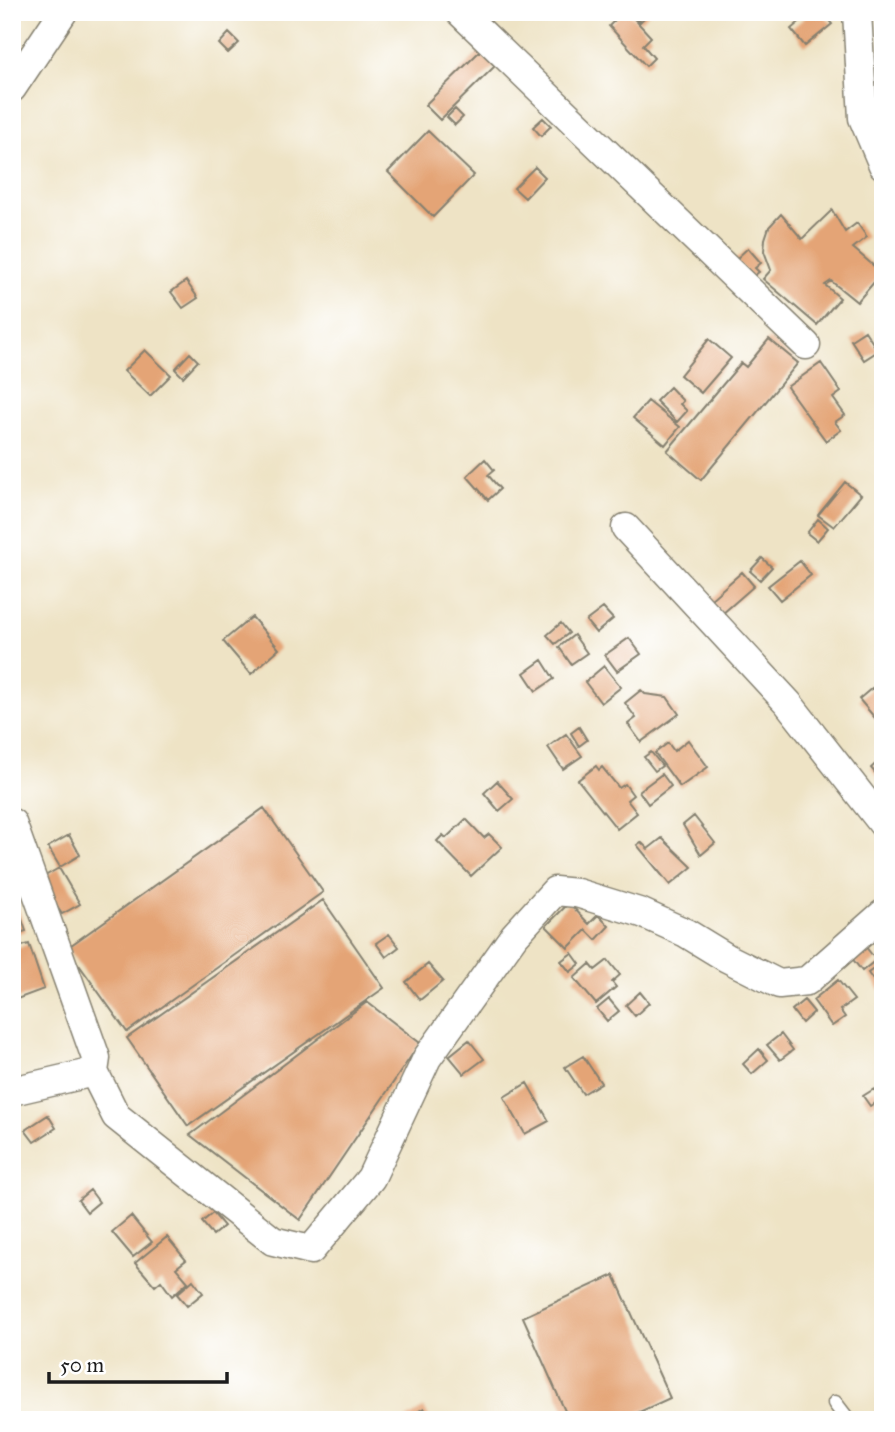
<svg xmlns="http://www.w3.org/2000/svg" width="895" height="1432" font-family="'IM FELL Great Primer',serif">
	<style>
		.building { fill: #e4a476 }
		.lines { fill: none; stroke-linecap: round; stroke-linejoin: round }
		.service-casing { stroke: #858070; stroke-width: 17 }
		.minor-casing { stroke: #858070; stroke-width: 31 }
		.service { stroke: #fff; stroke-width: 14 }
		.minor { stroke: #fff; stroke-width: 28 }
	</style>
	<rect width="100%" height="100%" fill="#fff"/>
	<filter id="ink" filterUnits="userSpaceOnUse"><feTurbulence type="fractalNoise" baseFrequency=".0143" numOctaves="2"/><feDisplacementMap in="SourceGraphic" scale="14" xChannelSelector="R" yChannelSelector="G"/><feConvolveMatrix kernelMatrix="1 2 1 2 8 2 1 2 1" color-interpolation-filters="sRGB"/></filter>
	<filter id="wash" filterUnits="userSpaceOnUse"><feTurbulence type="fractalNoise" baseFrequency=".00686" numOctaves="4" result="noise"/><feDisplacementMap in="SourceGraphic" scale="28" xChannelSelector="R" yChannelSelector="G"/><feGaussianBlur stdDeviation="1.57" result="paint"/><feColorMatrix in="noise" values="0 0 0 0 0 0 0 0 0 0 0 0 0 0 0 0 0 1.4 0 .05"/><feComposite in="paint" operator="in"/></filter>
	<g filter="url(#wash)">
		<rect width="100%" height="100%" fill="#eee3c5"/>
		<g id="blocks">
			<path class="building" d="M 623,12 L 628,12 L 651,37 L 643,45 L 654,58 L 646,66 L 609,26 Z
				M 631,12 L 650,12 L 640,22 Z
				M 811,12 L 822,12 L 832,24 L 805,46 L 791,29 Z
				M 229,33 L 239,43 L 228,53 L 219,44 Z
				M 480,51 L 495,66 L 440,120 L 425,105 Z
				M 455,109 L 463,117 L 455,125 L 447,117 Z
				M 543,118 L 551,126 L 541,136 L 533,127 Z
				M 428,131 L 474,175 L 433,217 L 388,172 Z
				M 535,167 L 545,177 L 525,198 L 514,188 Z
				M 832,210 L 845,232 L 857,223 L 867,237 L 853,248 L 882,273 L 857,302 L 831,281 L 825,285 L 840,298 L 817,325 L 763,279 L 771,270 L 764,251 L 765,239 L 769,227 L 781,214 L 802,239 Z
				M 748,248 L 761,263 L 755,268 L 759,272 L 751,278 L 735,260 Z
				M 186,281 L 198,298 L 183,308 L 171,292 Z
				M 865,331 L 878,351 L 864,360 L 851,340 Z
				M 709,339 L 731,358 L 701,393 L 680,375 Z
				M 769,339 L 798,363 L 701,480 L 667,451 L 741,363 L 746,367 Z
				M 145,350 L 171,375 L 150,396 L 124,371 Z
				M 190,353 L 198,361 L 183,377 L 175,369 Z
				M 821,363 L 841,392 L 833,398 L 845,415 L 835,422 L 841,430 L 826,441 L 787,387 Z
				M 670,387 L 683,401 L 680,404 L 687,411 L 677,422 L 656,401 Z
				M 648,401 L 680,427 L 665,445 L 633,418 Z
				M 485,459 L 494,470 L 488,475 L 500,489 L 488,500 L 467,476 Z
				M 845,482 L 861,495 L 834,527 L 818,515 Z
				M 818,519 L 828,528 L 817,541 L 807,533 Z
				M 762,558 L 772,567 L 760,580 L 750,571 Z
				M 800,561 L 811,575 L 780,600 L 768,586 Z
				M 742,572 L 754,586 L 722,614 L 710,600 Z
				M 603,608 L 613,619 L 596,633 L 586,621 Z
				M 252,617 L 279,649 L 251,674 L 223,641 Z
				M 561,623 L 569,633 L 555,644 L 547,635 Z
				M 574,635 L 587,653 L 571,664 L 559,647 Z
				M 629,638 L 641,654 L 617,671 L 605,655 Z
				M 542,660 L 554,679 L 536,691 L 524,673 Z
				M 604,666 L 621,687 L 601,703 L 585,682 Z
				M 872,688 L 883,701 L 883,711 L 875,718 L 859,699 Z
				M 641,690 L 645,694 L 667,697 L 679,714 L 641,742 L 628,724 L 636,718 L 625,703 Z
				M 579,727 L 587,740 L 579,746 L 571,733 Z
				M 566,734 L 582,756 L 563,769 L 548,747 Z
				M 688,740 L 708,767 L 680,787 L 655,753 L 668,743 L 674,751 Z
				M 651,752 L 662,766 L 655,771 L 644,757 Z
				M 883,757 L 883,782 L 871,768 Z
				M 596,766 L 599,770 L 602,767 L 619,788 L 625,784 L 633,795 L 627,800 L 637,813 L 617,829 L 578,780 Z
				M 662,774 L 671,786 L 648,804 L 639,791 Z
				M 497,781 L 513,799 L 499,811 L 484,793 Z
				M 264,808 L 323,892 L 127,1032 L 67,948 Z
				M 694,816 L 715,843 L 701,855 L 683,825 Z
				M 466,819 L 484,838 L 489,834 L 502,847 L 471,876 L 437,841 L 443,835 L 446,838 Z
				M 69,835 L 80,855 L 60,867 L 48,847 Z
				M 662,838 L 692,867 L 670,885 L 637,845 L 641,842 L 648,849 Z
				M 59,868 L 80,904 L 62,914 L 38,880 Z
				M 12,890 L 26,931 L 12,935 Z
				M 323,900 L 384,988 L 188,1126 L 127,1038 Z
				M 569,903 L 589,924 L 598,915 L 609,926 L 596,940 L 586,930 L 568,948 L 546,926 Z
				M 389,934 L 399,947 L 386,957 L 376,943 Z
				M 29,944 L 44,989 L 17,999 L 12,984 L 12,949 Z
				M 865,946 L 876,960 L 862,971 L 851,957 Z
				M 572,953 L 580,964 L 570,972 L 561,961 Z
				M 608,960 L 620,975 L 612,982 L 616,987 L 596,1004 L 574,978 L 590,964 L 595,970 Z
				M 883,962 L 883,994 L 868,973 Z
				M 428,964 L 443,981 L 420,1000 L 406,982 Z
				M 838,980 L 854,1000 L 840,1010 L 845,1017 L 832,1026 L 813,1000 Z
				M 640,992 L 649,1003 L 635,1016 L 626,1005 Z
				M 609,999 L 619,1011 L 607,1021 L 597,1009 Z
				M 804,1000 L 814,1012 L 802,1023 L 792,1010 Z
				M 367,1002 L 420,1043 L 300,1220 L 190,1135 Z
				M 781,1034 L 793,1050 L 780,1060 L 767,1045 Z
				M 469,1040 L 484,1059 L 464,1074 L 449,1056 Z
				M 759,1049 L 768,1060 L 752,1074 L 743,1064 Z
				M 583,1056 L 601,1083 L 583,1094 L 565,1067 Z
				M 527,1083 L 549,1121 L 525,1134 L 504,1097 Z
				M 874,1089 L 881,1099 L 870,1106 L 863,1096 Z
				M 48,1115 L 56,1128 L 34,1142 L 25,1130 Z
				M 90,1190 L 99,1202 L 87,1212 L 78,1200 Z
				M 213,1213 L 224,1226 L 213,1235 L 202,1222 Z
				M 131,1216 L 152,1242 L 133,1257 L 112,1232 Z
				M 167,1237 L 186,1260 L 176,1268 L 188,1282 L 172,1296 L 161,1281 L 155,1286 L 135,1263 Z
				M 614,1275 L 670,1398 L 622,1420 L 569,1420 L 523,1317 Z
				M 193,1280 L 203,1293 L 187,1306 L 177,1294 Z
				M 424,1408 L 431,1420 L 405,1420 Z"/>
		</g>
	</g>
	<g filter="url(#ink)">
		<use href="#blocks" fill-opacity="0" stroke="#858070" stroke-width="2"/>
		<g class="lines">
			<defs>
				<path id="service" d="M 835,1403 L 848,1420"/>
				<path id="minor" d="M 460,12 L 806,345
					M 857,12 L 863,118 L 883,165
					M 12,88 L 63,12
					M 626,528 L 788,703 L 883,824
					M 12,823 L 96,1058 L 94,1072 L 116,1116 L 273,1241 L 311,1250 L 371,1178 L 427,1058 L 514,936 L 555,891 L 577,893 L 642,913 L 686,933 L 727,958 L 779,984 L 807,981 L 883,914
					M 12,1091 L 94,1072"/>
			</defs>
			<use href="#service" class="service-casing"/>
			<use href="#minor" class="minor-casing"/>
			<use href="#service" class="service"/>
			<use href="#minor" class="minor"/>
		</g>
	</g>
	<rect width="895" height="1432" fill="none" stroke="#fff" stroke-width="42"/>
	<path d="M49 1372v10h178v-10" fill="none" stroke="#1c1c1c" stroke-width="3.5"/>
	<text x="60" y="1372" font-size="21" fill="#1c1c1c" stroke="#ffffff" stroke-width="5" paint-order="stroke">50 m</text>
</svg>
